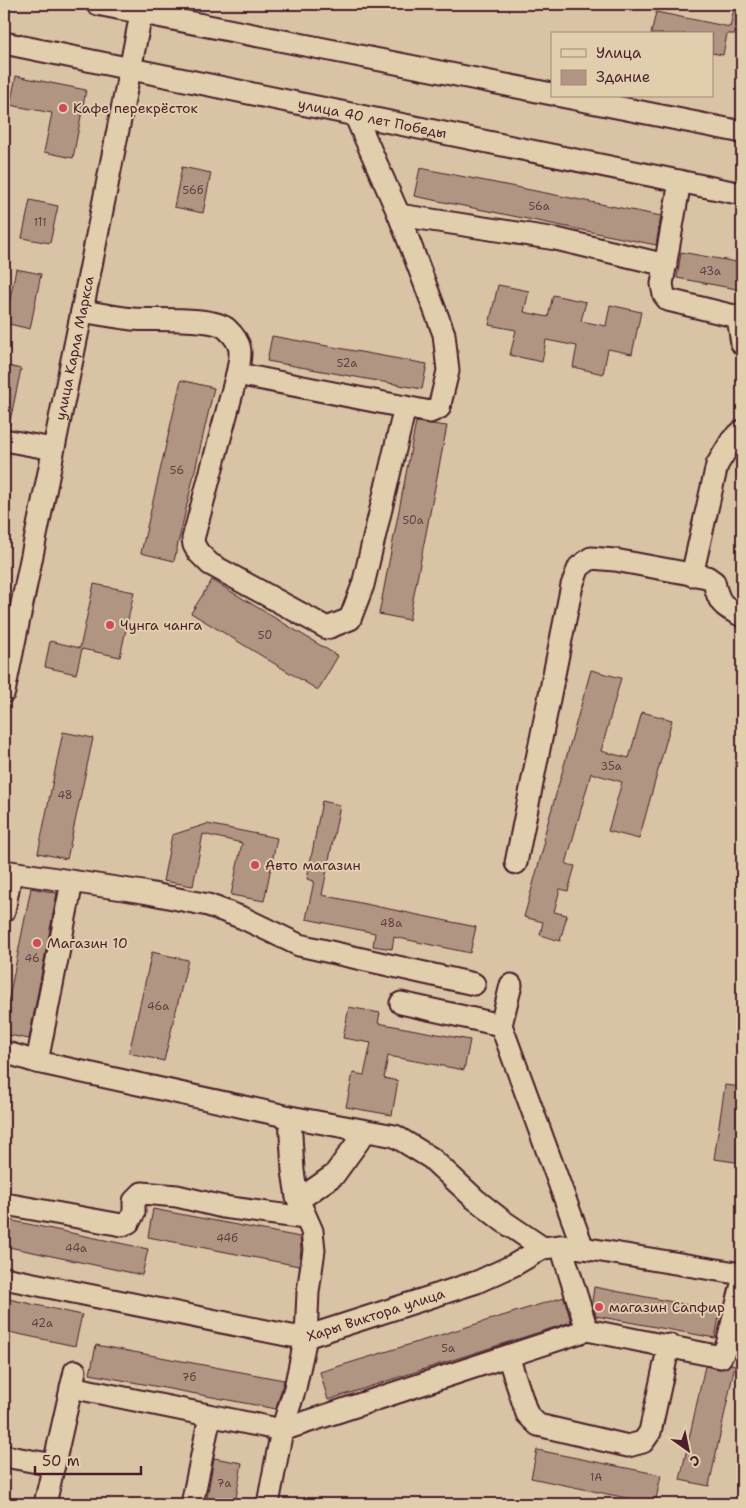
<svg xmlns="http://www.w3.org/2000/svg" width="746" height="1508" font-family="'Shantell Sans',sans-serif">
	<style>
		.building { fill: #b09582; stroke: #4a1f2b }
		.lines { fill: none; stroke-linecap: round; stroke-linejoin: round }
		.minor-casing { stroke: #4a1f2b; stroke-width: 25 }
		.minor { stroke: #e1ceac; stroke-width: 21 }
		.poi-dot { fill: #d1495b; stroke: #e1ceac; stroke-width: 2 }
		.labels { text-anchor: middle; stroke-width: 4; stroke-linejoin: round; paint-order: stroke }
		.number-label { font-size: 11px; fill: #643c41 }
		.poi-label { font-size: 14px; fill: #4a1f2b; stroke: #e1ceac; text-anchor: start }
		.street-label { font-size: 14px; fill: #4a1f2b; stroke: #e1ceac }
	</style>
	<rect width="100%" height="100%" fill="#d8c4a4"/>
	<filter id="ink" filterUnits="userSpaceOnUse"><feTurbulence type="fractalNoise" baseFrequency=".02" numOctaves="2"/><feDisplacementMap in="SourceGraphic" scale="10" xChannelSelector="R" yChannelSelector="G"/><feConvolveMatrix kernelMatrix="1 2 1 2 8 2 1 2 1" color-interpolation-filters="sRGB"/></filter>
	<g filter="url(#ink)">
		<path class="building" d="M 735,4 L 742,4 L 742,30 L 736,29 L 735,34 L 727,34 L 723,55 L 712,53 L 712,34 L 651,34 L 656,12 L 730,27 Z
			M 16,76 L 86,90 L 73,158 L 44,152 L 52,113 L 10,105 Z
			M 182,167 L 211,173 L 203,213 L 174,207 Z
			M 420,168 L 661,216 L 656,245 L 414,196 Z
			M 30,200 L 58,206 L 50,243 L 22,238 Z
			M 681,252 L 742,263 L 742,290 L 677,278 Z
			M 16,269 L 41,274 L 30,329 L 5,323 Z
			M 498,285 L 529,291 L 524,312 L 548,317 L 553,295 L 586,302 L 581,321 L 606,326 L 610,305 L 641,312 L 632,354 L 608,349 L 603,374 L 573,367 L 577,346 L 546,340 L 542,362 L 510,355 L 516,330 L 489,325 Z
			M 272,336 L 427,364 L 422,389 L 267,361 Z
			M 4,365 L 21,369 L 9,426 L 4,426 Z
			M 181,380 L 214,388 L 174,561 L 141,553 Z
			M 416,422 L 447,426 L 409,620 L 379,614 Z
			M 212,580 L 338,656 L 318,690 L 191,613 Z
			M 94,584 L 134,592 L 120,657 L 82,649 L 76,674 L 45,667 L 50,641 L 80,648 Z
			M 591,670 L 621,678 L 601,751 L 629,758 L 642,712 L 672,720 L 639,839 L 608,831 L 622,782 L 591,773 L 566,864 L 575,866 L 568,891 L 560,889 L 554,912 L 567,915 L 560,941 L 540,935 L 543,922 L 524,917 L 545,841 L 543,840 Z
			M 63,732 L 93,738 L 67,859 L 38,853 Z
			M 322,801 L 340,805 L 322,895 L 476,927 L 470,953 L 394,937 L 392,949 L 373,946 L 375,933 L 306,919 L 314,881 L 307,879 Z
			M 207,824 L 277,838 L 264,901 L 231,895 L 242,843 L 203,834 L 193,886 L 163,881 L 172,835 Z
			M 31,888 L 57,893 L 29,1039 L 4,1034 L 4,1023 Z
			M 152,952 L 188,960 L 164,1061 L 129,1053 Z
			M 349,1007 L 380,1013 L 378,1023 L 470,1040 L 464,1070 L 388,1056 L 384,1078 L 398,1081 L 392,1115 L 346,1107 L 353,1073 L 364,1075 L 371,1043 L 343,1038 Z
			M 725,1085 L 742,1087 L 742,1163 L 714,1159 Z
			M 153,1209 L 300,1237 L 301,1250 L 299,1266 L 148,1237 Z
			M 4,1219 L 148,1249 L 142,1275 L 4,1246 Z
			M 594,1287 L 720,1311 L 715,1338 L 596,1316 L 592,1302 Z
			M 564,1297 L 571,1322 L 328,1400 L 320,1372 Z
			M 4,1298 L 82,1315 L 75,1346 L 4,1331 Z
			M 96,1345 L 284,1380 L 276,1409 L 90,1374 Z
			M 731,1364 L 735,1365 L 709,1486 L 680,1480 L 705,1366 L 719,1369 L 726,1368 Z
			M 537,1450 L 661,1475 L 655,1504 L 531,1478 Z
			M 214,1458 L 242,1463 L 235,1504 L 206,1504 Z"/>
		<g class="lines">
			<defs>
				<g id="minor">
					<path d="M 97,4 L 552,94"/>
					<path id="s1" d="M 4,43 L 742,194"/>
					<path d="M 561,96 L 742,132"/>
					<path d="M 680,181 L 662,284 L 664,295 L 668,300 L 738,317 L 742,344"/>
					<path d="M 399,215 L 556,239 L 666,265"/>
					<path d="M 82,311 C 99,314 115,317 132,319 C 152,321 213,316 227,329 C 244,345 241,354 237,374 L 193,539 L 194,545 L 198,552 L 210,564 L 327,628 L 350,619 L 363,585 L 405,407"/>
					<path d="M 237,374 L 430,412 L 439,408 L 448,371 L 444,334 L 399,215 L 355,115"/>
					<path d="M 4,440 L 53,449"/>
					<path d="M 692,575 L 717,465 L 732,440 L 742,431"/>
					<path id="s2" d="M 4,692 L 82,311 L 143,4"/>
					<path d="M 516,863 L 572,585 L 579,567 L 591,558 L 615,560 L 707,577 L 714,582 C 719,605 723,606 742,616"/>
					<path d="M 4,871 L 143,892 L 208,905 L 243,918 L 299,945 L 474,984"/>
					<path d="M 4,911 L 11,873"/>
					<path d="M 511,985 L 501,1025 L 583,1248"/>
					<path d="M 401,1003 L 501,1025"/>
					<path d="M 4,1052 L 37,1062 L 290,1117 L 395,1136 L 431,1158 L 475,1199 L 503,1221 L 543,1248"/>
					<path d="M 37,1062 L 72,882"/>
					<path d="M 297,1197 L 307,1194 L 334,1175 L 366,1131"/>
					<path d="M 11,1205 L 122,1225 L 129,1222 L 134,1213 L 134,1201 L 142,1193 L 177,1196 L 223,1207 L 305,1218"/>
					<path d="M 561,1246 L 587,1330"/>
					<path id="s3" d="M 4,1278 L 291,1336 L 306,1337 L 477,1282 L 514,1265 L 543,1248 L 561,1246 L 583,1248 L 742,1274"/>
					<path d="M 508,1356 L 527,1414 L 538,1425 L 628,1446 L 643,1442 L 650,1432 L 669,1345"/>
					<path d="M 71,1387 L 282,1430 L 295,1388 L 306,1337 L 308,1292 L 314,1250 L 312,1231 L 297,1197 L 293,1171 L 290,1117"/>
					<path d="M 4,1456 L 54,1465"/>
					<path d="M 45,1504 L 75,1371"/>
					<path d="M 192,1504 L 210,1416"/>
					<path d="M 268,1504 L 282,1430 L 587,1330 L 721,1357 L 727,1345 L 742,1284"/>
				</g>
			</defs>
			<use href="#minor" class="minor-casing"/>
			<use href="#minor" class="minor"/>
		</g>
	</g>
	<g class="poi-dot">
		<circle cx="63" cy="108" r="5"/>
		<circle cx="110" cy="625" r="5"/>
		<circle cx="255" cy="865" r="5"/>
		<circle cx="37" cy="943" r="5"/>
		<circle cx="599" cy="1307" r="5"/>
	</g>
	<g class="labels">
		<g class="number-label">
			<text x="193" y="194">56б</text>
			<text x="539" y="210">56а</text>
			<text x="40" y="226">111</text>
			<text x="710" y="275">43а</text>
			<text x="347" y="367">52а</text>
			<text x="177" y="474">56</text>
			<text x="413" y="524">50а</text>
			<text x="265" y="639">50</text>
			<text x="611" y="770">35а</text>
			<text x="65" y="799">48</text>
			<text x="391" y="927">48а</text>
			<text x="32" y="962">46</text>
			<text x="158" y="1010">46а</text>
			<text x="227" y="1242">44б</text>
			<text x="76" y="1252">44а</text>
			<text x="42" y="1327">42а</text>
			<text x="448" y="1352">5а</text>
			<text x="189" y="1381">7б</text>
			<text x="596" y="1481">1А</text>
			<text x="224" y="1487">7а</text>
		</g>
		<g class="poi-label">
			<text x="73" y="113">Кафе перекрёсток</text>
			<text x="120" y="630">Чунга чанга</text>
			<text x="265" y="870">Авто магазин</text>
			<text x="47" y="948">Магазин 10</text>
			<text x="609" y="1312">магазин Сапфир</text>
		</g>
		<g class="street-label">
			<text dy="5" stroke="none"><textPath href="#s1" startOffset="376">улица 40 лет Победы</textPath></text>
			<text dy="5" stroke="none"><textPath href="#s2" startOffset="351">улица Карла Маркса</textPath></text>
			<text dy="5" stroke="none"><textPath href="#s3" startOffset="381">Хары Виктора улица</textPath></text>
		</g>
	</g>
	<rect width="746" height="1508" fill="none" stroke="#e1ceac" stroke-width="20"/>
	<rect x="10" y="10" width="726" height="1488" fill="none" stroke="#4a1f2b" stroke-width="2" filter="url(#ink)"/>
	<rect x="551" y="32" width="162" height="65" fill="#e1ceac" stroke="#a58878"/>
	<rect x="561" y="49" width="25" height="8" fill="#e1ceac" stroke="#a58878"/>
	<text x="596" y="58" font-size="15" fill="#4a1f2b">Улица</text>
	<rect x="561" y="70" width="25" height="15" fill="#b09582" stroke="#a58878"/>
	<text x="596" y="82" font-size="15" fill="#4a1f2b">Здание</text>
	<g transform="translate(688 1450) rotate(147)" stroke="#e1ceac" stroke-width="4" paint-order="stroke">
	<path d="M0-4L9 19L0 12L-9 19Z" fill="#4a1f2b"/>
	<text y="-8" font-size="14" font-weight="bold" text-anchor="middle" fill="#4a1f2b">С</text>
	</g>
	<path d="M35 1466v8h106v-8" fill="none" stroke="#4a1f2b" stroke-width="2.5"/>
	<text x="42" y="1466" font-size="15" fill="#4a1f2b" stroke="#e1ceac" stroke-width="4" paint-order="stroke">50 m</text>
</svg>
